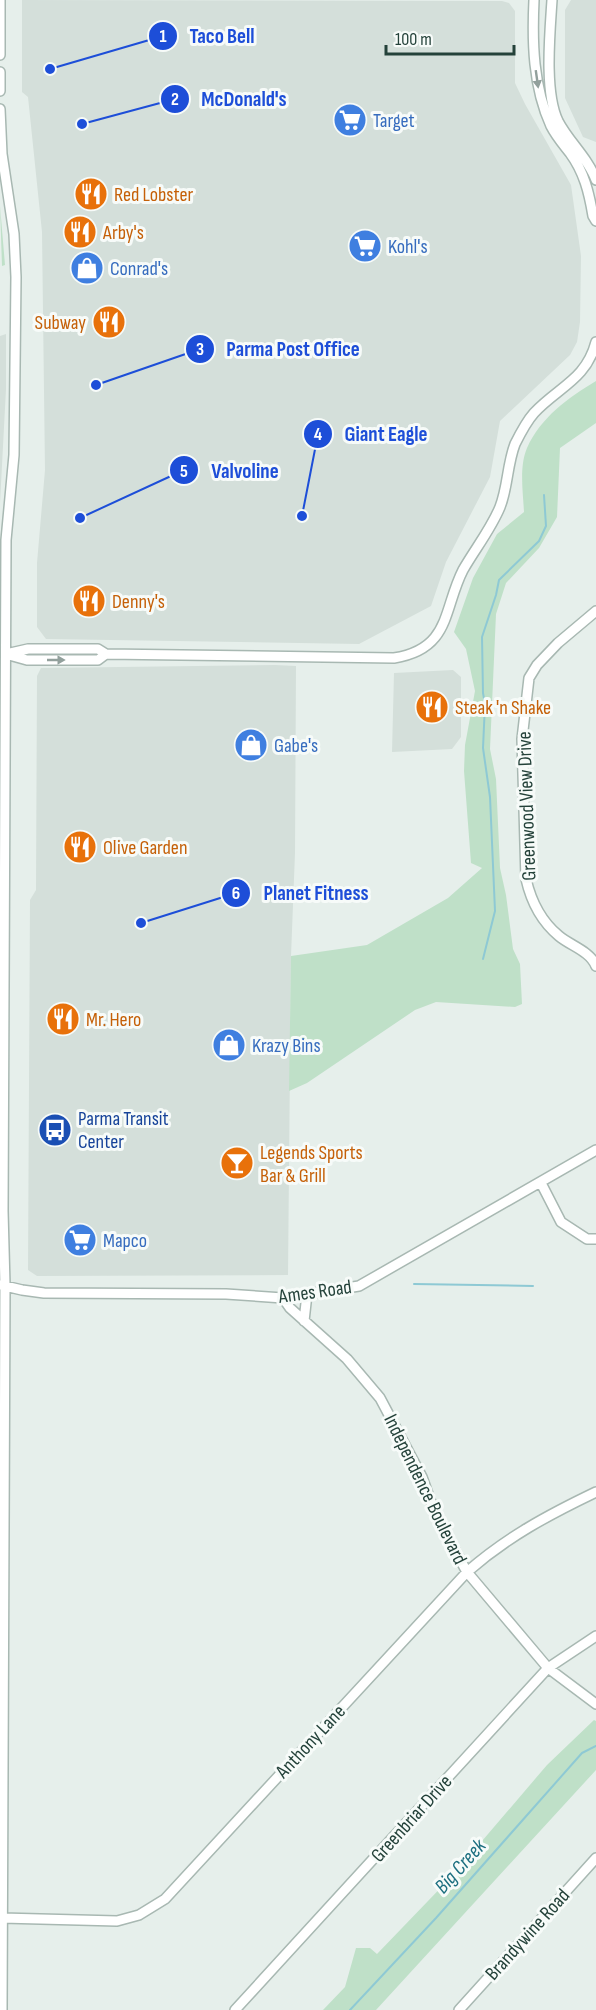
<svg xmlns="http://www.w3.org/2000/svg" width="596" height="2010" font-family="'Sofia Sans Condensed',sans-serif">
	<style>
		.built { fill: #d4dfda }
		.green { fill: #bfe0c8 }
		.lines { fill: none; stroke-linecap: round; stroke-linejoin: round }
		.stream { stroke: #8ec9d4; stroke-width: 2 }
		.minor-casing { stroke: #a8b8b2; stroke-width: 12 }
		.minor { stroke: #fff; stroke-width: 9 }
		.oneway { fill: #92a09c }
		.labels { text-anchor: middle; stroke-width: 6; stroke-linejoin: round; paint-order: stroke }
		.shop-label { font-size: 20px; fill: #366cbe; stroke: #f7fbf9; text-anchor: start }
		.food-label { font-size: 20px; fill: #c56008; stroke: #f7fbf9; text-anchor: start }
		.street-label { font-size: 20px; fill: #24423a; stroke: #f7fbf9 }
		.transit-label { font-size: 20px; fill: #164399; stroke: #f7fbf9; text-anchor: start }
		.water-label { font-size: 21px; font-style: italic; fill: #1c6f80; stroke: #f7fbf9 }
		.leader { fill: none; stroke: #1d4ed8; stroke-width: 2 }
		.callout-dot { fill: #1d4ed8; stroke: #f7fbf9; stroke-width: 2 }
		.mark-label { font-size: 18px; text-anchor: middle; font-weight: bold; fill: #fff }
		.callout-label { font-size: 21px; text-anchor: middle; font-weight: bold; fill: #1d4ed8; stroke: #f7fbf9; stroke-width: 6; stroke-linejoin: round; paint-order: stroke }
	</style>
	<rect width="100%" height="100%" fill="#e6efeb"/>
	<path class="built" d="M 22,0 L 502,1 L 509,3 L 515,11 L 515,83 L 525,104 L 571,185 L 581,256 L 580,322 L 577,342 L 570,355 L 500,421 L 490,477 L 446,562 L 431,606 L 359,644 L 46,639 L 37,627 L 37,563 L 45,470 L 42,232 L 28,97 L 22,92 Z
		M 571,0 L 596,0 L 596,142 L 583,137 L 565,98 L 565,10 Z
		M 6,334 L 6,389 L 0,503 L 0,336 Z
		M 275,665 L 296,666 L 295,853 L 291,956 L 288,1275 L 37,1276 L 28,1270 L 30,900 L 36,890 L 37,676 L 41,668 Z
		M 453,670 L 461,677 L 461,737 L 452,749 L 392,752 L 394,673 Z"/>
	<path class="green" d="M 0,206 L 5,265 L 2,266 Z
		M 596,381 L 596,423 L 560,448 L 557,517 L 539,548 L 506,583 L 496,614 L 490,749 L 496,779 L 500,868 L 506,895 L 513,949 L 520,964 L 522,1004 L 515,1007 L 436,1002 L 415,1010 L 307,1083 L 289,1091 L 291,956 L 367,945 L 448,898 L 482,868 L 471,863 L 464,771 L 465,745 L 475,691 L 466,649 L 454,632 L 473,578 L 497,534 L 524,512 C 523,492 519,467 527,448 C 541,417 568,398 596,381 Z
		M 594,1720 L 596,1721 L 596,1770 L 376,2010 L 323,2010 L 345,1987 L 356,1948 L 370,1948 L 377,1954 L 453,1875 L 547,1765 Z"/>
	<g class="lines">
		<path class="stream" d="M 483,959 L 495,911 L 490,797 L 483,748 L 485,704 L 483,693 L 482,637 L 496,595 L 499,580 L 539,541 L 546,526 L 544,495
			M 414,1284 L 533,1286
			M 350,2010 L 436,1918 L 582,1753 L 596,1746"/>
		<defs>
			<path id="minor" d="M 534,0 C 532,42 533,87 551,126 C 556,136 563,144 570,153 C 584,172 589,192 593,216 L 596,221
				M 552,0 C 550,32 544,92 558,121 C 569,142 588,158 596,180
				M 0,55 L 0,0
				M 0,72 L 0,91
				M 0,109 L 2,154 L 14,234 L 16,277 L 14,455 L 6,540 L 3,1211 L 5,1285 L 2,2010
				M 596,611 L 558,643 L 537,665 L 529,678 L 522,739 L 526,879 C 531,901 542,922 559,936 C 571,946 590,951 596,966
				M 6,654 L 28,649 L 98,649 L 106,654 L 394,658 C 451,649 443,609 463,570 C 475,549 491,529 500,507 C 508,487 507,465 515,444 C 520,434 526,422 534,413 C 558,387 586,380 596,342
				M 9,655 L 27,660 L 98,660 L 106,654
				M 541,1183 L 561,1222 L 587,1239 L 596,1239
				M 1,1285 L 22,1290 L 44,1293 L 226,1294 L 283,1298 L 359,1286 L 596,1150
				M 283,1298 L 290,1308 L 347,1359 L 380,1398 L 422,1477 L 436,1516 L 467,1572 L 548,1668 L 596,1704
				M 304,1321 L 307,1294
				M 2,1918 L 117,1921 L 139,1915 L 165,1899 L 467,1572 C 507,1537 548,1515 596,1492
				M 235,2010 L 548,1668 L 596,1636
				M 459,2010 L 596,1858"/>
		</defs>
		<use href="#minor" class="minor-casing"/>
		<use href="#minor" class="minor"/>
	</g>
	<defs><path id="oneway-solid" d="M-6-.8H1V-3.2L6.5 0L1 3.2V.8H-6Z" transform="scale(1.5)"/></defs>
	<g class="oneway">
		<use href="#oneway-solid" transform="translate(537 79) rotate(82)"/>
		<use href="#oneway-solid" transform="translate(56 660)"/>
	</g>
	<defs>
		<symbol id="supermarket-disc" viewBox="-11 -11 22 22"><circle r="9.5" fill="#3f7fe0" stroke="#f7fbf9"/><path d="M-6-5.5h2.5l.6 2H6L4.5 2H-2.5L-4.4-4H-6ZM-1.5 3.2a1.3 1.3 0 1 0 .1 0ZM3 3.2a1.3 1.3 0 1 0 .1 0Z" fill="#fff"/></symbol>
		<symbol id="restaurant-disc" viewBox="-11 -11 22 22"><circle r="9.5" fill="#e8710a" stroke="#f7fbf9"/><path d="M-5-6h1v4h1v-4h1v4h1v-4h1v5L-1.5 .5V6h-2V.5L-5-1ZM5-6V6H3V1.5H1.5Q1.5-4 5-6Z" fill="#fff"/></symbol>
		<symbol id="shop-disc" viewBox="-11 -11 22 22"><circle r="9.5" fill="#3f7fe0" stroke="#f7fbf9"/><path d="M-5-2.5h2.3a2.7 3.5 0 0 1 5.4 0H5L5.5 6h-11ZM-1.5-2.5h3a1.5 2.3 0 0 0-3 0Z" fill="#fff"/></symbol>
		<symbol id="bus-disc" viewBox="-11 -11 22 22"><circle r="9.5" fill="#1a4fb4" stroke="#f7fbf9"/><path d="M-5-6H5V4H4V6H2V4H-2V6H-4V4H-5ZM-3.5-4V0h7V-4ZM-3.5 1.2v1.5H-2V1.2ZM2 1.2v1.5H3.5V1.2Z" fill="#fff"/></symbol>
		<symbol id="bar-disc" viewBox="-11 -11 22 22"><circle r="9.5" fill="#e8710a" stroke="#f7fbf9"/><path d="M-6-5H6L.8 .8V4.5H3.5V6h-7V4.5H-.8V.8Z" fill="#fff"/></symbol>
	</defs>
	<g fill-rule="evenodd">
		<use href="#supermarket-disc" x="331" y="101" width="38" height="38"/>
		<use href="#restaurant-disc" x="72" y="175" width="38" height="38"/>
		<use href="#restaurant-disc" x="61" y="213" width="38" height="38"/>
		<use href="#supermarket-disc" x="346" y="227" width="38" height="38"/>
		<use href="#shop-disc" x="68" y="249" width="38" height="38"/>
		<use href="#restaurant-disc" x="90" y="303" width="38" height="38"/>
		<use href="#restaurant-disc" x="70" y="582" width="38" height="38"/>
		<use href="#restaurant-disc" x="413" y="688" width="38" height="38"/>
		<use href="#shop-disc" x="232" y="726" width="38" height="38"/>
		<use href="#restaurant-disc" x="61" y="828" width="38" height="38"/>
		<use href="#restaurant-disc" x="44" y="1000" width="38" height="38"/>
		<use href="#shop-disc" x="210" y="1026" width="38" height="38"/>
		<use href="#bus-disc" x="36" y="1111" width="38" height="38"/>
		<use href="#bar-disc" x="218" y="1144" width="38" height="38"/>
		<use href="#supermarket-disc" x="61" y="1221" width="38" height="38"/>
	</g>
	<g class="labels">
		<g class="shop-label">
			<text x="373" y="127">Target</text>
			<text x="388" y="253">Kohl's</text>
			<text x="110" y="275">Conrad's</text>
			<text x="274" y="752">Gabe's</text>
			<text x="252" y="1052">Krazy Bins</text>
			<text x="103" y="1247">Mapco</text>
		</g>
		<g class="food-label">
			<text x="114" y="201">Red Lobster</text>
			<text x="103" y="239">Arby's</text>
			<text x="86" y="329" text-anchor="end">Subway</text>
			<text x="112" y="608">Denny's</text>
			<text x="455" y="714">Steak 'n Shake</text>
			<text x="103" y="854">Olive Garden</text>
			<text x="86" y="1026">Mr. Hero</text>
			<text x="260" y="1159">Legends Sports<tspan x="260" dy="23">Bar &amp; Grill</tspan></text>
		</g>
		<g class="street-label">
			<text transform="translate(526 806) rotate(-92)" y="7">Greenwood View Drive</text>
			<text transform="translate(315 1291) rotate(-8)" y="7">Ames Road</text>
			<text transform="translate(426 1489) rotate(64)" y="7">Independence Boulevard</text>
			<text transform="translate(310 1741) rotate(-47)" y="7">Anthony Lane</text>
			<text transform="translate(411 1818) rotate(-48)" y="7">Greenbriar Drive</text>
			<text transform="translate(527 1934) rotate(-48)" y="7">Brandywine Road</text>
		</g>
		<g class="transit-label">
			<text x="78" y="1125">Parma Transit<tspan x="78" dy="23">Center</tspan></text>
		</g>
		<g class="water-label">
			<text transform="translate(460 1866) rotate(-48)" y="7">Big Creek</text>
		</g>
	</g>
	<path class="leader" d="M50 69L163 36M82 124L175 99M96 385L200 349M302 516L318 434M80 518L184 470M141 923L236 893"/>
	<g class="callout-dot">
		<circle cx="50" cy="69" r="6"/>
		<circle cx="82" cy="124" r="6"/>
		<circle cx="96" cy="385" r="6"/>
		<circle cx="302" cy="516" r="6"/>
		<circle cx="80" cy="518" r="6"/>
		<circle cx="141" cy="923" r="6"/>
		<circle cx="163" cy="36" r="15"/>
		<circle cx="175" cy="99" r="15"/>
		<circle cx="200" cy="349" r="15"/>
		<circle cx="318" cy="434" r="15"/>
		<circle cx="184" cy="470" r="15"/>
		<circle cx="236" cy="893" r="15"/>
	</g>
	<g class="mark-label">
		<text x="163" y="42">1</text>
		<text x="175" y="105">2</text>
		<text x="200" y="355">3</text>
		<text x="318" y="440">4</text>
		<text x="184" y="477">5</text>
		<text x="236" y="899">6</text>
	</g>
	<g class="callout-label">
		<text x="222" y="43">Taco Bell</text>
		<text x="244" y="106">McDonald's</text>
		<text x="293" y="356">Parma Post Office</text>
		<text x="386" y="441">Giant Eagle</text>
		<text x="245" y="478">Valvoline</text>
		<text x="316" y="900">Planet Fitness</text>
	</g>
	<path d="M386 45v9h128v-9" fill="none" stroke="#24423a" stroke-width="3"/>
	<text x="395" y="45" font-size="18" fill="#24423a" stroke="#f7fbf9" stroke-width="4.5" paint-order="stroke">100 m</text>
</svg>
